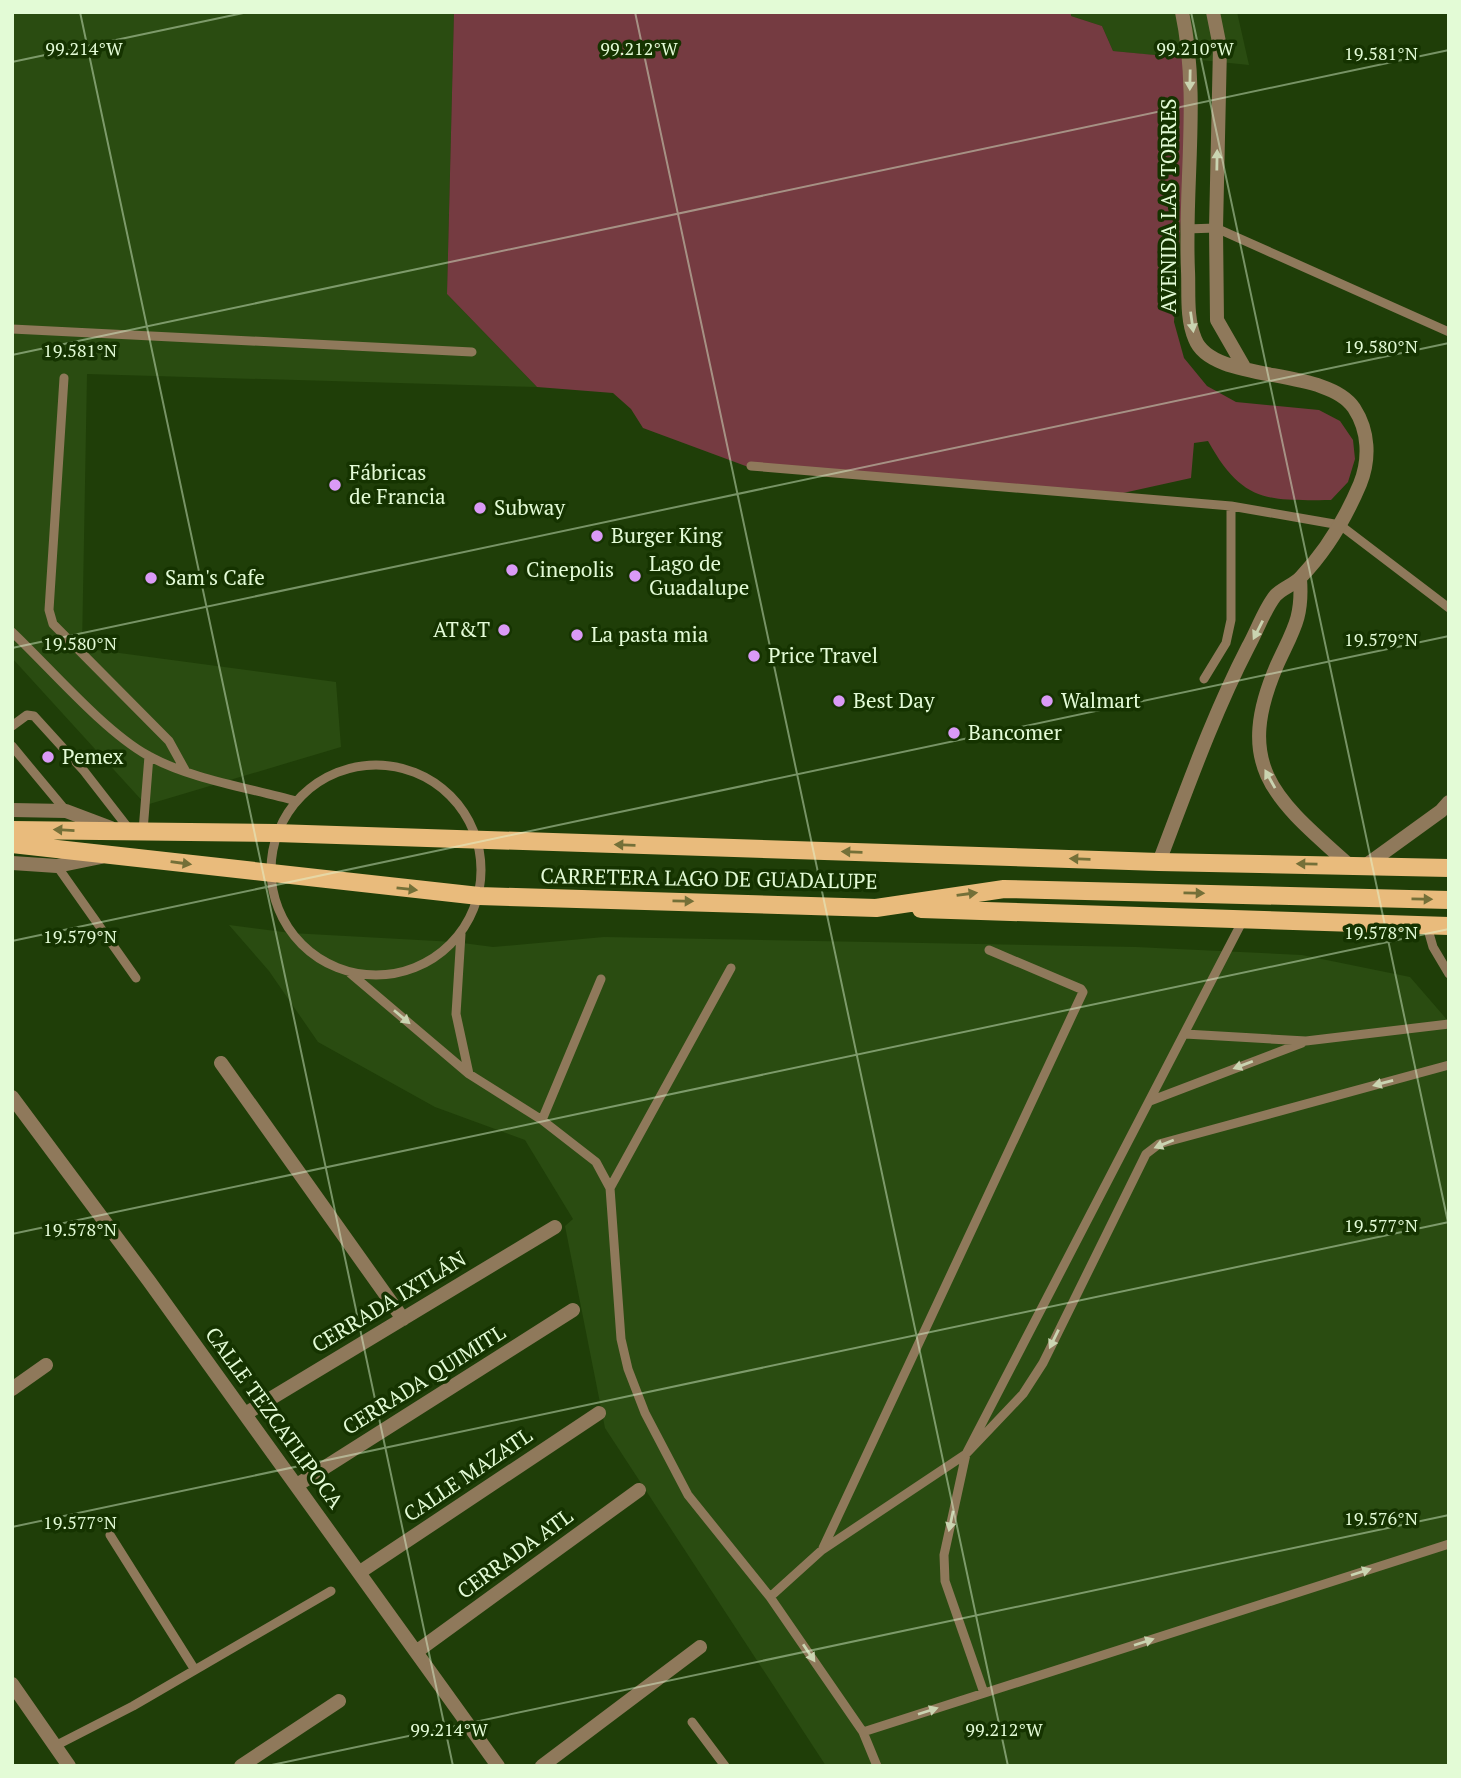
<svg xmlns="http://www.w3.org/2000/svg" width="1461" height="1778" font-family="'PT Serif',serif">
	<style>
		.built { fill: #2a4c11 }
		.green { fill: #753b41 }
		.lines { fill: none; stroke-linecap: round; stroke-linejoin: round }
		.service { stroke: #8f795b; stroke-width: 9 }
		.minor { stroke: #8f795b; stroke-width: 14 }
		.tertiary { stroke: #8f795b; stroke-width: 14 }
		.primary { stroke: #e9bb7c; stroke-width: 18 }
		.oneway { fill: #cad4b1 }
		.oneway2 { fill: #747038 }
		.ticks { fill: none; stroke: #e3fbd6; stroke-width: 2; stroke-opacity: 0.45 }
		.poi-dot { fill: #da9af6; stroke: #153300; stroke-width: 2.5 }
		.labels { text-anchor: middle; stroke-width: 7; stroke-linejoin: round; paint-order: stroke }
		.street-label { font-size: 21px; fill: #e3fbd6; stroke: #153300 }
		.poi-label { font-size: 21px; fill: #e3fbd6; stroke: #153300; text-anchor: start }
		.ticks-label { font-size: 18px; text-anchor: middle; fill: #e3fbd6; stroke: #153300; stroke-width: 7; stroke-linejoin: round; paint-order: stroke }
	</style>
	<rect width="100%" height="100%" fill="#1f3e08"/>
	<path class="built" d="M 12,12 L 454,12 L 447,294 L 537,387 L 87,374 L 82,648 L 336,682 L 341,747 L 146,805 L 12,658 Z
		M 1071,12 L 1237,12 L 1249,65 L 1113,51 L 1102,26 L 1071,16 Z
		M 229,925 L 291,933 L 455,942 L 493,947 L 604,937 L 1136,947 L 1302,955 L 1410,977 L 1449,1022 L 1449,1766 L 826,1766 L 605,1428 L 565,1226 L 573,1219 L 525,1140 L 435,1107 L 318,1042 L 269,971 Z"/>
	<path class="green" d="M 454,12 L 1071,12 L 1071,16 L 1102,26 L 1113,51 L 1186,58 L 1189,104 L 1174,322 L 1184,358 L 1207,386 L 1236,402 L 1319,410 L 1340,421 L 1353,440 L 1355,459 L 1348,482 L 1331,500 C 1266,501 1242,502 1208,441 L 1194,443 L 1191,478 L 1123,493 L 751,468 L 643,428 L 631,409 L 613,393 L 537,387 L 447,294 Z"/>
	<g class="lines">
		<path class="service" d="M 1186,229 L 1216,228 L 1449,332
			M 12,329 L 472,352
			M 64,378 L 49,610 L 53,624 L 169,741 L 185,770
			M 751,466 L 1231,506 L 1340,525 L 1449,608
			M 12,632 C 50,668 104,731 147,755 C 189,779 250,788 296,801
			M 1204,679 L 1226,643 L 1231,620 L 1231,506
			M 12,726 L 27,715 L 34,716 L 84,771 L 129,829
			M 12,746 L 66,811
			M271 870a105 105 0 1 1 210 0a105 105 0 1 1-210 0Z
			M 143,831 L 149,756
			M 57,866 L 136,978
			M 1427,926 L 1433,947 L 1449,974
			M 461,934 L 456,1014 L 469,1074
			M 350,973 L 469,1074 L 542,1120 L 596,1162 L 610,1188 L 621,1339 L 628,1369 L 645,1413 L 688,1495 L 770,1597 L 863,1732 L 877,1766
			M 1185,1034 L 1306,1041 L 1449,1024
			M 1150,1101 L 1302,1043
			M 542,1120 L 601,979
			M 610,1188 L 731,968
			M 110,1535 L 195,1670
			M 823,1548 L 1083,992 L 1081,989 L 989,950
			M 770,1597 L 822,1550 L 966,1454 L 1023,1394 L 1043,1363 L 1146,1154 L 1159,1144 L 1449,1065
			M 984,1693 L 945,1581 L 944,1555 L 966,1454 L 1243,920
			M 692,1722 L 725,1766
			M 863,1732 L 1449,1544
			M 55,1746 L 133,1706 L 331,1591"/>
		<path class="minor" d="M 1213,12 L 1220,47 L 1216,228 L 1217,320 L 1244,367
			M 1300,579 C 1303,618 1293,630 1277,665 C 1233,767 1275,799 1349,865
			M 1159,862 C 1187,789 1212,717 1248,647 C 1257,631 1264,610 1275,596 C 1282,588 1294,585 1301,577 C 1326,551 1346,517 1360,484 C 1370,459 1369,431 1354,408 C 1326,366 1212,384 1195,339 C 1186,318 1189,292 1188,271 C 1184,185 1200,96 1182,12
			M 1365,866 L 1441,811 L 1449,802
			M 221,1063 L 403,1319
			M 12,1097 L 149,1281 L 498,1766
			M 12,1389 L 46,1365
			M 245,1414 L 555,1227
			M 297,1485 L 573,1310
			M 360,1572 L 599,1413
			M 416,1652 L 639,1490
			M 241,1766 L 339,1701
			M 542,1766 L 700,1647"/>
		<path class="tertiary" d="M 12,810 L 66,811 L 111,828
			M 12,863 L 57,866 L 101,857
			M 12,1684 L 69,1766"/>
		<path class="primary" d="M 12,830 L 276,833 L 1159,862 L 1449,868
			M 12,844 L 479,896 L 876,908 L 1004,889 L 1449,900
			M 921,909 L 1449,926"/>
	</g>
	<defs><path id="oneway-solid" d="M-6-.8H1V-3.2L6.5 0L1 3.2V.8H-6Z" transform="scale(1.75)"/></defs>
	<g class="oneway">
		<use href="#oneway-solid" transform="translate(1190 80) rotate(91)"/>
		<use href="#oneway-solid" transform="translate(1217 160) rotate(-89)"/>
		<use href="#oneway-solid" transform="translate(1192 322) rotate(82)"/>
		<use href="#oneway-solid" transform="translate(1258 630) rotate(117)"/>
		<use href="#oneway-solid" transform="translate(1270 779) rotate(-119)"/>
		<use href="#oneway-solid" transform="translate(402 1017) rotate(40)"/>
		<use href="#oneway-solid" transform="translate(1243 1065) rotate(159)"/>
		<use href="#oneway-solid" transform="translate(1383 1083) rotate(165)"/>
		<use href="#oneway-solid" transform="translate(1164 1144) rotate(158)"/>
		<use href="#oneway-solid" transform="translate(1054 1339) rotate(116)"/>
		<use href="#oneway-solid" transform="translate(951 1521) rotate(102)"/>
		<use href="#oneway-solid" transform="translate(1361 1572) rotate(-18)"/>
		<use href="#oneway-solid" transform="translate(1144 1642) rotate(-18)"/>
		<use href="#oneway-solid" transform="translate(809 1653) rotate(56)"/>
		<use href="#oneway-solid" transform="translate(928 1711) rotate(-18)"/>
	</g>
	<g class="oneway2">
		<use href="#oneway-solid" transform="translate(64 830) rotate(-177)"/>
		<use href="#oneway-solid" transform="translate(625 845) rotate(-178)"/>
		<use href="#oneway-solid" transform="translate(852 852) rotate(-178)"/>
		<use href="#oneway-solid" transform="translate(1080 859) rotate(-178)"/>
		<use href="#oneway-solid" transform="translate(181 863) rotate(8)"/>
		<use href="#oneway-solid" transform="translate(1307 864) rotate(-179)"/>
		<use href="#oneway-solid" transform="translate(407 889) rotate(6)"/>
		<use href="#oneway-solid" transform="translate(1194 893) rotate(1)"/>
		<use href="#oneway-solid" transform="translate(967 894) rotate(-8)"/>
		<use href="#oneway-solid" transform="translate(1422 899) rotate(1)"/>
		<use href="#oneway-solid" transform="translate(683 901) rotate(1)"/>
	</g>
	<path class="ticks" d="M 80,12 L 453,1766M 635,12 L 1008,1766M 1191,12 L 1449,1227M 12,62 L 248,12M 12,355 L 1449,50M 12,648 L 1449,343M 12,941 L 1449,636M 12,1234 L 1449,929M 12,1527 L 1449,1222M 267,1766 L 1449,1515"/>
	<g class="poi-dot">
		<circle cx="335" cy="485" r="7"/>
		<circle cx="480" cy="508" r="7"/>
		<circle cx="597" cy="536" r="7"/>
		<circle cx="512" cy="570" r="7"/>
		<circle cx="635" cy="576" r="7"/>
		<circle cx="151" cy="578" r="7"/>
		<circle cx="504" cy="630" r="7"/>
		<circle cx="577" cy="635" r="7"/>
		<circle cx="754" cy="656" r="7"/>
		<circle cx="839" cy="701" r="7"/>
		<circle cx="1047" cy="701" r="7"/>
		<circle cx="954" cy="733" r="7"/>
		<circle cx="48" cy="757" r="7"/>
	</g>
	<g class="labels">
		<g class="street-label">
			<text transform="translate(1169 206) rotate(-90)" y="7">AVENIDA LAS TORRES</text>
			<text transform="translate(709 879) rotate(1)" y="7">CARRETERA LAGO DE GUADALUPE</text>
			<text transform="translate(389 1302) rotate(-31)" y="7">CERRADA IXTLÁN</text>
			<text transform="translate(424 1380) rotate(-32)" y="7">CERRADA QUIMITL</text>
			<text transform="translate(274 1418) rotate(54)" y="7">CALLE TEZCATLIPOCA</text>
			<text transform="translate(468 1475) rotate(-34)" y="7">CALLE MAZATL</text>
			<text transform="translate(515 1554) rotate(-36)" y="7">CERRADA ATL</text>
		</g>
		<g class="poi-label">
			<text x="349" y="480">Fábricas<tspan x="349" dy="24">de Francia</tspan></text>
			<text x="494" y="515">Subway</text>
			<text x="611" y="543">Burger King</text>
			<text x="649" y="571">Lago de<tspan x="649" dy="24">Guadalupe</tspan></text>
			<text x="526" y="577">Cinepolis</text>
			<text x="165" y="585">Sam's Cafe</text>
			<text x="490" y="637" text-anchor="end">AT&amp;T</text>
			<text x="591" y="642">La pasta mia</text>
			<text x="768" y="663">Price Travel</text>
			<text x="853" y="708">Best Day</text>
			<text x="1061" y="708">Walmart</text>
			<text x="968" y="740">Bancomer</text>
			<text x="62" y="764">Pemex</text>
		</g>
	</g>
	<g class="ticks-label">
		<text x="84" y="55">99.214°W</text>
		<text x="639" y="55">99.212°W</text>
		<text x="1195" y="55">99.210°W</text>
		<text x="1381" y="60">19.581°N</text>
		<text x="1381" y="353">19.580°N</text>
		<text x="80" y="357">19.581°N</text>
		<text x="1381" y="646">19.579°N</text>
		<text x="80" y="650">19.580°N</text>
		<text x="1381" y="939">19.578°N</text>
		<text x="80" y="943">19.579°N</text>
		<text x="1381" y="1232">19.577°N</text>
		<text x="80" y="1236">19.578°N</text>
		<text x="1381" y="1525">19.576°N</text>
		<text x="80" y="1529">19.577°N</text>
		<text x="449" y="1736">99.214°W</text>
		<text x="1004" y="1736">99.212°W</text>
	</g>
	<rect width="1461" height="1778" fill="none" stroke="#e3fbd6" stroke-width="28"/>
</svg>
